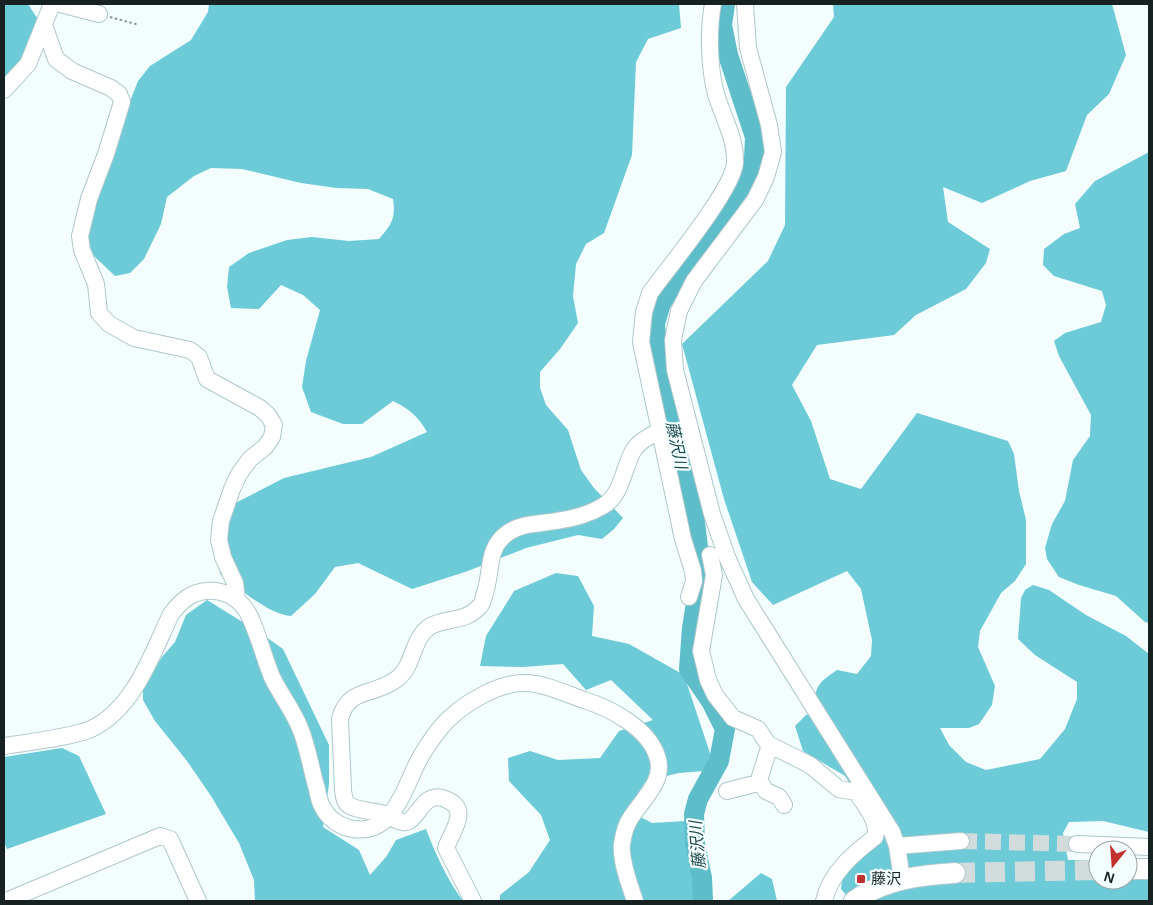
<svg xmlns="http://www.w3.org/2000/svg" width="1153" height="905" font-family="Helvetica,'Noto Sans JP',sans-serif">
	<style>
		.forest { fill: #6ccbd7 }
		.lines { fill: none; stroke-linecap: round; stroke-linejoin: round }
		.river { stroke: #5dbdc9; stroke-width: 20 }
		.minor-tunnel { stroke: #d2dcdd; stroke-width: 16; stroke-dasharray: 16 8; stroke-linecap: butt }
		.major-tunnel { stroke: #d2dcdd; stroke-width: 20; stroke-dasharray: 20 10; stroke-linecap: butt }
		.minor-casing { stroke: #aec7ca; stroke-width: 18 }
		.major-casing { stroke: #aec7ca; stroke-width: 22 }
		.path { stroke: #8d9798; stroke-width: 2; stroke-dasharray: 2.5 2.5; stroke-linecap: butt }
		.minor { stroke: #fff; stroke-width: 16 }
		.major { stroke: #fff; stroke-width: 20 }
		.poi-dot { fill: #c03130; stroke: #f3fdfe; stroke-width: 2 }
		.labels { text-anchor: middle; stroke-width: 4.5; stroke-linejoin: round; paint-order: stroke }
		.poi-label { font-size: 15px; fill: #172122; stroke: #f3fdfe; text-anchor: start }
		.water-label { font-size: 16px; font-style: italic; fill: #1e494f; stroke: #f3fdfe }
	</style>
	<rect width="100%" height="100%" fill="#f3fdfe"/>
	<path class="forest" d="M 4,4 L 28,4 L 41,24 L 43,44 L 4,88 Z
		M 209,4 L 679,4 L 681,28 L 648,39 L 636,62 L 632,155 L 604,233 L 586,244 L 576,264 L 573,296 L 578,323 L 560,349 L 540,372 L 540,388 L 546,405 L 568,430 L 581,470 L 594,488 L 623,518 L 614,529 L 602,539 L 578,535 L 526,548 L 468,571 L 412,589 L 358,563 L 335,567 L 315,594 L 291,616 C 271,616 237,587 220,574 L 215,524 L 218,512 L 284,478 L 371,457 L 427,432 C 419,417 409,409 393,401 L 362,424 L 343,424 L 311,412 L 302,387 L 306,361 L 320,310 L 303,295 L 281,285 L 259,309 L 231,308 L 227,287 L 229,267 L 249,253 L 287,240 L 312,237 L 349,241 L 379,239 C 391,225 396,219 393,199 L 368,189 L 336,188 L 301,183 L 242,169 L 211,168 L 194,176 L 167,197 L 161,224 L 144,259 L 130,273 L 115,276 L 76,239 L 138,81 L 150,66 L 191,40 L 208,12 Z
		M 833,4 L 1112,4 L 1126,55 L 1109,94 L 1087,115 L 1066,171 L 1030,181 L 982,203 L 943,187 L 948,222 L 990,249 L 986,263 L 966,289 L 916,315 L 894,335 L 817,345 L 792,385 L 811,421 L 830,479 L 861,489 L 917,413 L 1008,441 L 1014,454 L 1019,491 L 1026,520 L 1026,564 L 1015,581 L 1001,593 L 980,631 L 978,647 L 995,686 L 992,705 L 979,724 L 969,728 L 940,728 L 949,745 L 966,762 L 986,770 L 1040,759 L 1065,729 L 1077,699 L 1077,682 L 1035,655 L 1018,639 L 1021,598 L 1025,590 L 1033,585 L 1049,590 L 1086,615 L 1126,636 L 1149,654 L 1149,832 L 1103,821 L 1069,822 L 1063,833 L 1068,860 L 1098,860 L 1098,880 L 1128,880 L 1128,859 L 1146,858 L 1149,861 L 1149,901 L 851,901 L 841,889 L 843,871 L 882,835 L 845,776 L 803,751 L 795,726 L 806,715 L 816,711 C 813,687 818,683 837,670 L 857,674 L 871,656 L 872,640 L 861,589 L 847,571 L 773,605 L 752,582 L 724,499 L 682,344 L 768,261 L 785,225 L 786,87 L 834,17 Z
		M 1149,152 L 1149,623 L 1145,622 L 1116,596 L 1079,585 L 1059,577 L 1047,559 L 1045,548 L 1052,524 L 1065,501 L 1073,460 L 1090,436 L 1091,415 L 1059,356 L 1054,341 L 1065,333 L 1101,322 L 1106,305 L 1102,291 L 1054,276 L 1043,265 L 1044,249 L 1064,234 L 1080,228 L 1075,204 L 1095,181 Z
		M 556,573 L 578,576 L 594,606 L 592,636 L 629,644 L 684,675 L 712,759 L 704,771 L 679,773 L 646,781 L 627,810 L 652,823 L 686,821 L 708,901 L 500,901 L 500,895 L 529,872 L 550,840 L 541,815 L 509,781 L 508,758 L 530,751 L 558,760 L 600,758 L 619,731 L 653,720 L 611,680 L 586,690 L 563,664 L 523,667 L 480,666 L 486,636 L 514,591 Z
		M 207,600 L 259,632 L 283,649 L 329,745 L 329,784 L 323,827 L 359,850 L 370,875 L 386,857 L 396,840 L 426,829 C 436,855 447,879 463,901 L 255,901 L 254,880 L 239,843 L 211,796 L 187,761 L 155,721 L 143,700 L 143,686 L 162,657 L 175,642 L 186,615 Z
		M 62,748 L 79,756 L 106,814 L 7,849 L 4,842 L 4,757 Z
		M 761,873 L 772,879 L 777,901 L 728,901 Z"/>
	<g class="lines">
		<path class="river" d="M 703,901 L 702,878 L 695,844 L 694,814 L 698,799 L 719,761 L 725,729 L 711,701 L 689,669 L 692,628 L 701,572 L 693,506 L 684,480 L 657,352 L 655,324 L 661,303 L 740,188 L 754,159 L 755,137 L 728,55 L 722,25 L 725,4"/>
		<path class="minor-tunnel" d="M 961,841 L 1077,844"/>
		<path class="major-tunnel" d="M 955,873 L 1098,870"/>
		<defs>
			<path id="minor" d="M 60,4 L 99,14
				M 745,4 L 748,48 L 769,125 L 773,152 L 766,177 L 755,200 L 694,281 L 679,311 L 673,340 L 675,370 L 712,514 L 727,557 L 746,599 L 892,832 L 897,846 L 902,879
				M 44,25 L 56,59 L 72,71 L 111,88 L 119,94 L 122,102 L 106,154 L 89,199 L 80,236 L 82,250 L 96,284 L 99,313 L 109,324 L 134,338 L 190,350 L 199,357 L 207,379 L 260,408 L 268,415 L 274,425 L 272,437 L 265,447 L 250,459 L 239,474 L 232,489 L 221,521 L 219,540 L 223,557 L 235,583 L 237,599
				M 4,90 L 28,64 L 52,4
				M 710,555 L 714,575 L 701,651 L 708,680 L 715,695 L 733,718 L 758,729 L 768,744 L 810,765 L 839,789 L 856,792 C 864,804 880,822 875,837 C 853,854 830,873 824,901
				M 689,597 L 694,581 L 693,571 L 683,539 L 641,342 L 644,312 L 650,293 C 668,268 733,190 735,163 C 736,138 723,118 716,94 C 709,68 708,30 713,4
				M 4,746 C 28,742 69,738 91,729 C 134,709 152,654 171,614 C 181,601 191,592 207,591 C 220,589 235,596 243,606 C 254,617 264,659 272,677 C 280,694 293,710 300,728 C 308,747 311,769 317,789 C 318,794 319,801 322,806 C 334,832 371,838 389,816 C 404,799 410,775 421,756 C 429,743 439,727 451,717 C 468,701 500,683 523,683 C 541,682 567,694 584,700 C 610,708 648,728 657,756 C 666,781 642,799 630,819 C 626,825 623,837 622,844 C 620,860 630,886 635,901
				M 759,780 L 766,791 L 779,797 L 784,805
				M 727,791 L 758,783 L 770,745
				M 1077,844 L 1149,847
				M 897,846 L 961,841
				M 6,901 L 160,836 L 170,839 L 198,901
				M 473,901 L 446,848 C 451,832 472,809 445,799 C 440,796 432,797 427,801 C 421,806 416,816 409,821 C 402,825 394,818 387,815 C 376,811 360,811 350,806 C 344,803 344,796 343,790 L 340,719 C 348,686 375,697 398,678 C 414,665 412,639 429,627 C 444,617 464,624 480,606 C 482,604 483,600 484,596 C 493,572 485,548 509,532 C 522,523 541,524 556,521 C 572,519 588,515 603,506 C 622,495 623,469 633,451 C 638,442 651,435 660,431"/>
			<path id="major" d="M 1128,869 L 1149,869
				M 854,901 C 883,880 919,875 955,873"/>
		</defs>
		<use href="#minor" class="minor-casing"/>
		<use href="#major" class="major-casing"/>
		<path class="path" d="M 110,17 L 139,25"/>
		<use href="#minor" class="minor"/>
		<use href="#major" class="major"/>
	</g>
	<rect class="poi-dot" x="856" y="874" width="10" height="10" rx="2.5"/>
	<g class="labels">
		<g class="poi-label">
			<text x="871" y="884">藤沢</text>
		</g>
		<g class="water-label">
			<text transform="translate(677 445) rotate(78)" y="6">藤沢川</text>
			<text transform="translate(697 845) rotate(-95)" y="6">藤沢川</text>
		</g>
	</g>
	<rect width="1153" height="905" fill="none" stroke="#172122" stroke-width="10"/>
	<g transform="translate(1113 865) rotate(197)"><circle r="24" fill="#f3fdfe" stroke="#9ba5a6"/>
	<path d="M0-4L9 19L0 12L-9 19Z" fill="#c03130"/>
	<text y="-8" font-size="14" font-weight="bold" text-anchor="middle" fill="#172122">N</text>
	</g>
</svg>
